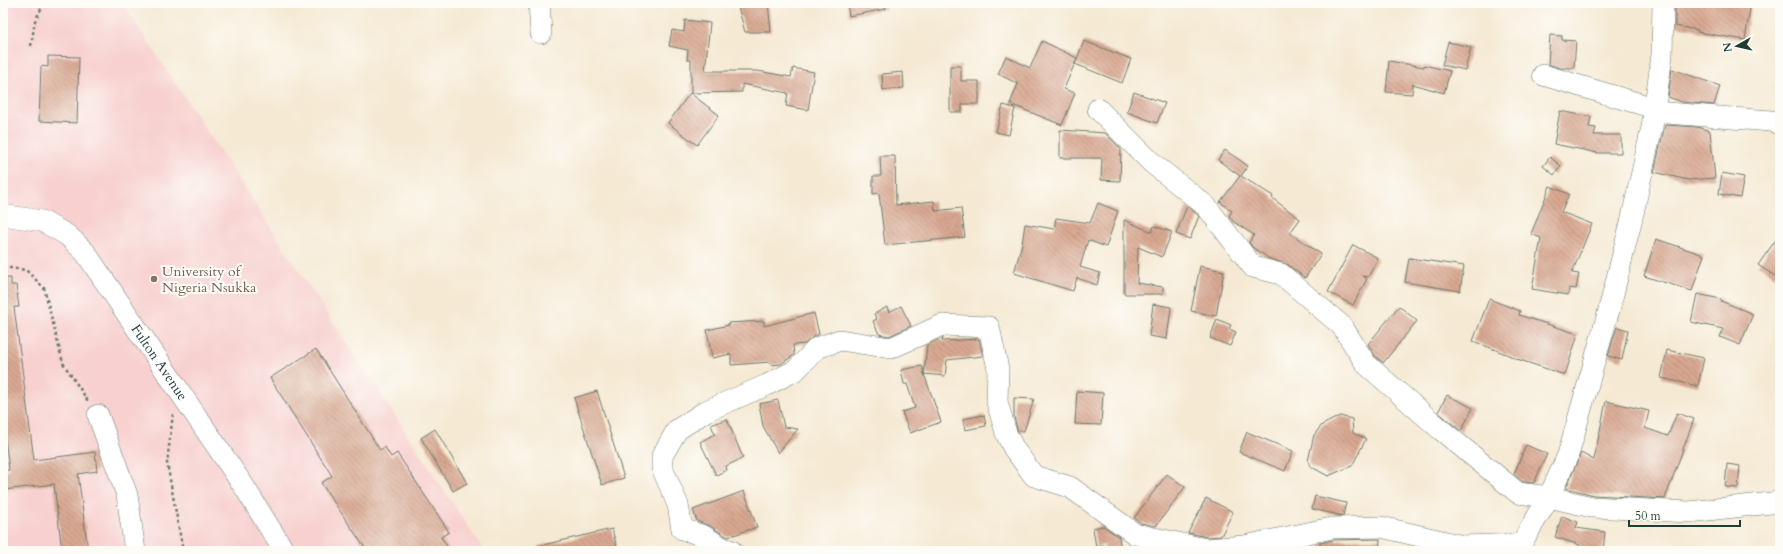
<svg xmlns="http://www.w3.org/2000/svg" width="1783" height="554" font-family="Cardo,serif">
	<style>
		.built { fill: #f7d0cf }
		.building { fill: url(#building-back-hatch) }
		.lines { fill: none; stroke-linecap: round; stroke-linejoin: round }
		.minor-casing { stroke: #6a796c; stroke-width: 22 }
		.path { stroke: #6a796c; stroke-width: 2.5; stroke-dasharray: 3 3; stroke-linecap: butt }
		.minor { stroke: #fff; stroke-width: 21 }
		.education-dot { fill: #8d6e63; stroke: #fdfcf7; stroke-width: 1.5 }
		.labels { text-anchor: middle; stroke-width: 4; stroke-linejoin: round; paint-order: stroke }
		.education-label { font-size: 14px; fill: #785e54; stroke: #fdfcf7; text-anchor: start }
		.street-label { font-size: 14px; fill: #1f3d34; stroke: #fdfcf7 }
	</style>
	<defs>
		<pattern id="building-back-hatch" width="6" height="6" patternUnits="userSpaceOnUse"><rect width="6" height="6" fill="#d9a891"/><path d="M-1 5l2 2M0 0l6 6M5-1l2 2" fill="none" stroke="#af8a77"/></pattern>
	</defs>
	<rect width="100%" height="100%" fill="#fdfcf7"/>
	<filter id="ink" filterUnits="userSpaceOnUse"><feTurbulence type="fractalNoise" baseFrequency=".025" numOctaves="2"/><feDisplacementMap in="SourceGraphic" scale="8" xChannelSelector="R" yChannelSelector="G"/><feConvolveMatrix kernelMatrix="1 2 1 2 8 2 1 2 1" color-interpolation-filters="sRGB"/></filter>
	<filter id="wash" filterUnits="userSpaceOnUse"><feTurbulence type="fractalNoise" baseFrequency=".012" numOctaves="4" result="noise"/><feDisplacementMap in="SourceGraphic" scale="16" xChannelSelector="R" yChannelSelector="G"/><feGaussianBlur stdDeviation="0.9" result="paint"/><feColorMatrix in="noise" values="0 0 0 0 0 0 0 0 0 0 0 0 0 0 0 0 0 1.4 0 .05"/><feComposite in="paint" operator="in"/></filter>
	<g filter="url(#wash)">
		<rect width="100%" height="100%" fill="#f5e9d3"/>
		<path class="built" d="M 3,3 L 73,3 L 125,7 L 484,551 L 3,551 Z"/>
		<g id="blocks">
			<path class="building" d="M 737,3 L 768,3 L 771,32 L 745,32 Z
				M 847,3 L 885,3 L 886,9 L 849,16 Z
				M 1675,3 L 1751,3 L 1745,40 L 1697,32 L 1698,30 L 1675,26 Z
				M 685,20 L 710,23 L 705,71 L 758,71 L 791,77 L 793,68 L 814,72 L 808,110 L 786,106 L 788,93 L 742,84 L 742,92 L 691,93 L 691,60 L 687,60 L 688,50 L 669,46 L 672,30 L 684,32 Z
				M 1550,35 L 1562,36 L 1562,40 L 1576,41 L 1574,68 L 1560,68 L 1548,64 Z
				M 1042,41 L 1077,58 L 1064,89 L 1075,93 L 1062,125 L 1010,104 L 1018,84 L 998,74 L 1006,56 L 1030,68 Z
				M 1084,41 L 1131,59 L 1122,83 L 1075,64 Z
				M 1448,42 L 1471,47 L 1465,70 L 1442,65 Z
				M 48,56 L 79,57 L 77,123 L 39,121 L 41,66 L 48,67 Z
				M 1389,61 L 1424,67 L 1424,65 L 1450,71 L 1444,93 L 1413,84 L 1412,94 L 1386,92 Z
				M 950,66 L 961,66 L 961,81 L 979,81 L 979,104 L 962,104 L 962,112 L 950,112 Z
				M 1672,69 L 1720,86 L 1714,105 L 1682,102 L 1668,97 Z
				M 903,72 L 904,88 L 883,90 L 882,74 Z
				M 1134,92 L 1165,103 L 1157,123 L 1127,112 Z
				M 690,93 L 719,115 L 697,145 L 668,123 Z
				M 1003,105 L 1015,108 L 1009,135 L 996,132 Z
				M 1560,111 L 1591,117 L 1589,127 L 1596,128 L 1594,135 L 1621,135 L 1621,153 L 1598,153 L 1554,144 Z
				M 1665,125 L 1697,127 L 1710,131 L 1715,178 L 1688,180 L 1654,172 Z
				M 1060,130 L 1105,133 L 1121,149 L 1120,181 L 1101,180 L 1102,158 L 1060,158 Z
				M 1225,150 L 1248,166 L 1241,176 L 1273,196 L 1272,198 L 1300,219 L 1290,233 L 1321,254 L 1305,278 L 1288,265 L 1268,258 L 1252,247 L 1249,242 L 1254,235 L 1234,222 L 1229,216 L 1232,211 L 1220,202 L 1240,176 L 1218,160 Z
				M 880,156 L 895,156 L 896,205 L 934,201 L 935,211 L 961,208 L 965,237 L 885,245 L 879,193 L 873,194 L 873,176 L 881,176 Z
				M 1550,157 L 1561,166 L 1554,175 L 1543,166 Z
				M 1722,173 L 1744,177 L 1740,198 L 1719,194 Z
				M 1550,186 L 1569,194 L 1561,212 L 1592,224 L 1572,273 L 1579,274 L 1576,289 L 1569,288 L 1568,295 L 1532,289 L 1541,238 L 1531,234 Z
				M 1098,203 L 1118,211 L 1106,247 L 1088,240 L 1080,267 L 1100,273 L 1097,285 L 1077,278 L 1073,291 L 1014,273 L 1022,244 L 1025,224 L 1054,229 L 1056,218 L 1090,223 Z
				M 1187,206 L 1199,216 L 1190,239 L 1176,234 Z
				M 1124,220 L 1152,232 L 1154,226 L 1172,232 L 1162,257 L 1138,247 L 1137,283 L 1163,287 L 1163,294 L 1124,294 Z
				M 1780,234 L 1780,269 L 1775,276 L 1758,265 Z
				M 1656,239 L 1704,255 L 1692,291 L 1644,276 Z
				M 1353,245 L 1378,258 L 1368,277 L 1363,276 L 1367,279 L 1353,305 L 1328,292 Z
				M 1409,258 L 1464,266 L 1460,291 L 1405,282 Z
				M 1200,266 L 1224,271 L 1216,316 L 1191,311 Z
				M 3,278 L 11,278 L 11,285 L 16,285 L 19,307 L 14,307 L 34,460 L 95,452 L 97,471 L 78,474 L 88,551 L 62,551 L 54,484 L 3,490 L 3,471 L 9,470 L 3,422 Z
				M 1697,294 L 1721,299 L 1721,301 L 1753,314 L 1740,345 L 1720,337 L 1723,329 L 1691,322 Z
				M 1489,299 L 1520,311 L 1519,315 L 1578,334 L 1565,375 L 1511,357 L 1511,356 L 1473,341 Z
				M 1153,304 L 1171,307 L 1167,339 L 1149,336 Z
				M 901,306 L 911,326 L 889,336 L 879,334 L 873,321 L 877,319 L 874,314 L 887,307 L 889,312 Z
				M 1399,306 L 1417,321 L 1383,363 L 1375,356 L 1368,344 Z
				M 814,313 L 819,334 L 813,337 L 805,344 L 793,345 L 794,355 L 781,364 L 771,365 L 770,362 L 731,365 L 731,354 L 712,358 L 707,330 L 729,325 L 728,323 L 764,321 L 764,326 Z
				M 1217,319 L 1231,325 L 1229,329 L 1236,332 L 1230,346 L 1210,338 Z
				M 1617,327 L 1628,330 L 1622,360 L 1608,356 Z
				M 943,338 L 942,341 L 979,339 L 983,356 L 947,360 L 945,376 L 924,374 L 941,422 L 910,433 L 902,412 L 915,408 L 907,384 L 904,384 L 901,370 L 922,366 L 924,374 L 927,345 Z
				M 316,349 L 380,450 L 385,447 L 391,457 L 397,453 L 449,532 L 441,537 L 450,551 L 367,551 L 321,483 L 332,476 L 270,378 Z
				M 1667,350 L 1704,358 L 1698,386 L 1661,378 Z
				M 597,391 L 624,478 L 602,485 L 574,398 Z
				M 1077,391 L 1103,393 L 1101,425 L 1075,424 Z
				M 1447,395 L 1473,408 L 1461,431 L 1438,412 Z
				M 1014,398 L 1034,399 L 1024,431 L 1018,431 L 1017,429 L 1014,417 Z
				M 778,400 L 784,427 L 798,429 L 778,453 L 763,426 L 759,404 Z
				M 1606,401 L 1649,411 L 1645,428 L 1668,436 L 1677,413 L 1694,419 L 1665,499 L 1594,495 L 1566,488 L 1581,453 L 1594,460 Z
				M 984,415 L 986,426 L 965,430 L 963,419 Z
				M 1340,416 L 1352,419 L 1353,433 L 1366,439 L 1352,466 L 1328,476 L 1310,466 L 1308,461 L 1314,435 L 1322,425 Z
				M 727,419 L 743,458 L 726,466 L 727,470 L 716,475 L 700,442 L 715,434 L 711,425 Z
				M 435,429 L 467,483 L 453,491 L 421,438 Z
				M 1247,432 L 1293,451 L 1285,471 L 1239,452 Z
				M 1526,445 L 1547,454 L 1534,483 L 1523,482 L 1514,474 Z
				M 1727,464 L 1740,466 L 1738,488 L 1725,487 Z
				M 1167,474 L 1185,487 L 1156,526 L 1141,523 L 1134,518 Z
				M 744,491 L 757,527 L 728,537 L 710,526 L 697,521 L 693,510 Z
				M 1315,496 L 1346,503 L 1343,516 L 1312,509 Z
				M 1206,498 L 1233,512 L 1221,536 L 1207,537 L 1188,533 Z
				M 1562,516 L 1578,522 L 1576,528 L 1605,532 L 1603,551 L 1580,551 L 1580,545 L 1555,537 Z
				M 1103,526 L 1119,537 L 1121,551 L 1105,551 L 1104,545 L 1096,547 L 1093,528 Z
				M 612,529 L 618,551 L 539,551 L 538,546 Z
				M 1380,539 L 1379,551 L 1320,550 L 1320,543 L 1333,540 Z"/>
		</g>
	</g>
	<g filter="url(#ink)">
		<use href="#blocks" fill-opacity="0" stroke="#6a796c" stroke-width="1"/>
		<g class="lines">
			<defs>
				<g id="minor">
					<path d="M 539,3 L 541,33"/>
					<path d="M 1543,75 L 1654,108 L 1654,112 L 1771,121 L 1780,124"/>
					<path d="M 1098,109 L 1152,163 L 1206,206 L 1253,267 L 1281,274 L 1342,326 L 1366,364 L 1440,429 L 1518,493 L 1549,497 L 1592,507 L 1689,512 L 1780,502"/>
					<path id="s1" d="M 3,215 L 42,221 L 67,235 L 85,252 L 245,488 L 284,551"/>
					<path d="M 98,415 L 127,495 L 135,551"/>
					<path d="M 732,551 L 721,547 L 704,536 L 682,529 L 678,505 L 662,468 L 662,456 L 677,430 L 706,411 L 767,385 L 796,370 L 817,348 L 840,340 L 891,348 L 942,325 L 989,327 L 998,369 L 997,402 L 1006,433 L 1014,449 L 1034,476 L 1070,487 L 1135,534 L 1206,549 L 1244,546 L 1332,528 L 1381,527 L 1463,546 L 1521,544"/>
					<path d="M 1517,551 L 1549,497 L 1568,455 L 1609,310 L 1631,222 L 1652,127 L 1662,55 L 1663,3"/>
				</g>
			</defs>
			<use href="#minor" class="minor-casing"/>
			<path class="path" d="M 31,46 L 35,21 L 44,3
				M 3,267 L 26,270 L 44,288 L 63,363 L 88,401
				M 173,414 L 167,463 L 183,551"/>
			<use href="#minor" class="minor"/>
		</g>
	</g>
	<circle class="education-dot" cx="154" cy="279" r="4"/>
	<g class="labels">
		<g class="education-label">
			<text x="162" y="276">University of<tspan x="162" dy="16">Nigeria Nsukka</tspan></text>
		</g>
		<g class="street-label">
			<text dy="5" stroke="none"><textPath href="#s1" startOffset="226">Fulton Avenue</textPath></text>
		</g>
	</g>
	<rect width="1783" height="554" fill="none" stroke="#fdfcf7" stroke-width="16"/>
	<g transform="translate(1737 46) rotate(262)" stroke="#fdfcf7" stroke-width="3" paint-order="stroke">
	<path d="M0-3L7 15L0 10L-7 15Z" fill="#1f3d34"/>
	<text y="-6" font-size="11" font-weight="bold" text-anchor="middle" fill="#1f3d34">N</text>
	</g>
	<path d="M1629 520v6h111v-6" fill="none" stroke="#1f3d34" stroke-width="2"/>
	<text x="1635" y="520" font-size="12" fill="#1f3d34" stroke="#fdfcf7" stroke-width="3" paint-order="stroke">50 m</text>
</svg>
